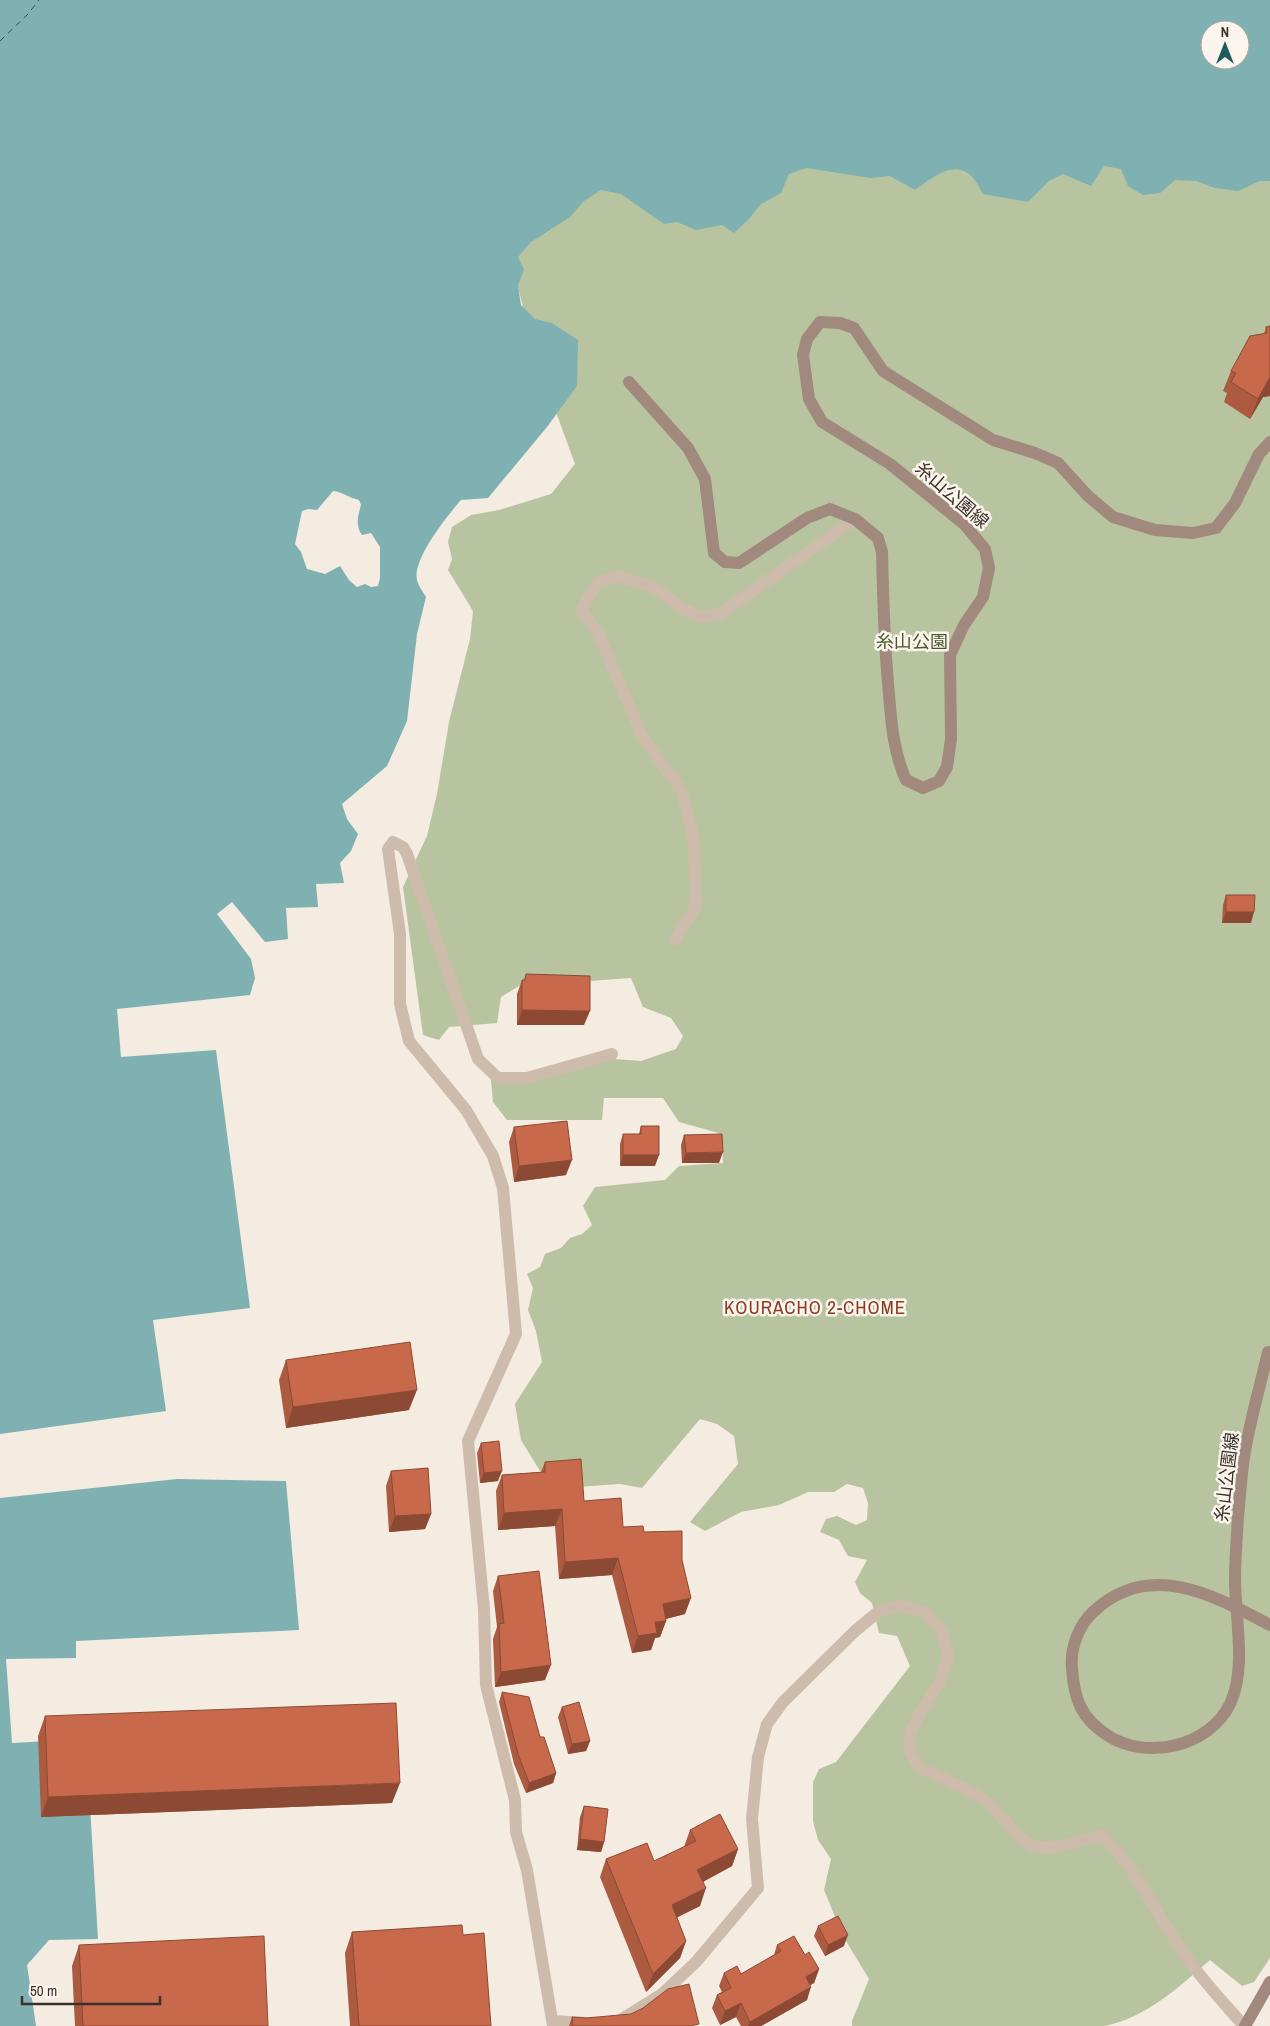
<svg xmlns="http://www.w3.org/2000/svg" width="1270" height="2026" font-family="'Archivo Narrow','Noto Sans JP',sans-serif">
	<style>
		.green { fill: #b8c4a0 }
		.water { fill: #7fb0b2; fill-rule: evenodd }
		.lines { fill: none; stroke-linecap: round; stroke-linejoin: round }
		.ferry { stroke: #1f5a5e; stroke-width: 1; stroke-dasharray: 6 5; stroke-linecap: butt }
		.minor { stroke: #cdbbac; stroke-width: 12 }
		.secondary { stroke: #a18a7d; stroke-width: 12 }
		.wall { fill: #ac5a40 }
		.shaded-wall { fill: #8c4a34 }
		.building { fill: #c8694b; stroke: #8c4a34 }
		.labels { text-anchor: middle; stroke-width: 5; stroke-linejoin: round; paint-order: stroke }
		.street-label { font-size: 18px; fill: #3b302b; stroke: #fbf5ee }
		.park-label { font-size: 18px; fill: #4a5a2e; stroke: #fbf5ee }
		.neighbourhood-label { font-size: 19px; letter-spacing: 1px; fill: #8c3b22; stroke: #fbf5ee }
	</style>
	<rect width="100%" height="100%" fill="#f4ebe1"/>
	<path class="green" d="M 1270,55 L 1270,1958 L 1254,1982 L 1242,1986 L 1210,1960 C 1179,1987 1147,2017 1105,2026 L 852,2026 L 852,2021 L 869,1979 L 843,1936 L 824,1890 L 831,1859 L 818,1840 L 813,1821 L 813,1782 L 819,1769 L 836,1762 L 910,1666 L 897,1636 L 879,1633 L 872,1603 L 860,1593 L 855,1582 L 867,1560 L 848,1556 L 839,1540 L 820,1532 L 826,1519 L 837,1516 L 856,1525 L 867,1520 L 868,1503 L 863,1488 L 847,1484 L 834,1492 L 808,1492 L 779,1505 L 741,1512 L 705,1531 L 690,1522 L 738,1464 L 734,1436 L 717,1424 L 700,1419 L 642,1488 L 620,1484 L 576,1487 L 540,1471 L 521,1440 L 515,1404 L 542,1362 L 536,1331 L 528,1310 L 533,1288 L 527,1274 L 540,1267 L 545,1254 L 561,1248 L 570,1238 L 582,1234 L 592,1225 L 583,1206 L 595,1187 L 665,1180 L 679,1166 L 723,1163 L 722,1134 L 679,1122 L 663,1098 L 604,1098 L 602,1120 L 507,1120 L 493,1102 L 491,1080 L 614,1059 L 641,1061 L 676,1049 L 683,1036 L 671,1018 L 643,1007 L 631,978 L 519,986 L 501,997 L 497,1023 L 449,1027 L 439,1040 L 423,1035 L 403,887 L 427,836 L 437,794 L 449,722 L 470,639 L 473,611 L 448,570 L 452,559 L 448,542 L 452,527 L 471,515 L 499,510 L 551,494 L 575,464 L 533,349 L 503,224 L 650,154 L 1210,60 L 1240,60 Z"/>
	<path class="water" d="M 0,0 L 1270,0 L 1270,181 L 1260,181 L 1238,191 L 1215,188 L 1196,181 L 1175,180 L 1160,193 L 1143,195 L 1128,186 L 1121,169 L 1104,166 L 1091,186 L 1063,174 L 1049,181 L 1028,202 L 983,194 C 979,187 974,176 966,172 C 949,162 928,181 915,190 L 890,176 L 870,178 L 807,168 L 789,174 L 781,193 L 761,204 L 748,220 L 734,233 L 722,225 L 696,230 L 677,222 L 664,224 L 621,194 L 601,190 L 584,201 L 570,217 L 531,242 L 518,257 L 524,270 L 518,285 L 521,305 L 535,319 L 552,323 L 578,340 L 577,386 L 547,427 L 488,498 L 461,500 C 448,515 412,559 417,580 C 418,585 423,592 426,597 L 417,634 L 407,721 L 387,766 L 342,804 L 347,819 L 358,834 L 351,851 L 340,863 L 344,883 L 316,884 L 318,907 L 286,908 L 288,939 L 265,942 L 232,902 L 217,914 L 251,959 L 255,978 L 250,995 L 117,1009 L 121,1057 L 216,1050 L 250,1308 L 153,1320 L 166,1411 L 0,1434 ZM 1210,30 L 1240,30 L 1240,60 L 1210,60 ZM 333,491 C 343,492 349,498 359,500 L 361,505 C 358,516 355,525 362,535 L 371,533 L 380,547 L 380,578 L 378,586 L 371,587 L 365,584 L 357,587 L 349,580 L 340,566 L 325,574 L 307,569 L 301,552 L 295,544 L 302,511 L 308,509 L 317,510 Z
		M 177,1479 L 286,1481 L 299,1630 L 76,1641 L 76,1658 L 6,1659 L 12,1743 L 86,1739 L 98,1939 L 49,1940 L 27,1965 L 36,2026 L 0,2026 L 0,1498 Z"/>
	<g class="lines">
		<path class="ferry" d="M 0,41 L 28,14 L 39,0"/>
		<path class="minor" d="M 675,940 L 696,906 L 694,841 L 682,792 L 642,736 L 599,635 L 581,610 L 597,583 L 617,576 L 653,587 L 683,609 L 702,617 L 720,614 L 855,519
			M 622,2019 L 662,1994 L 696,1962 L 758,1888 L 752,1819 L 758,1757 L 767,1724 L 783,1702 L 855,1631 L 878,1612 L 900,1605 L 924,1612 L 942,1631 L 948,1657 L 939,1684 L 921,1711 L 910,1734 L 910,1752 L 920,1768 L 968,1790 L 991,1805 L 1020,1838 L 1036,1847 L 1056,1847 L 1102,1835 C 1137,1869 1157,1916 1185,1955 C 1202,1980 1224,2003 1244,2026
			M 552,2021 L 587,2023
			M 553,2026 L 527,1870 L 516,1832 L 515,1800 L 486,1685 L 484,1609 L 468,1441 L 516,1334 L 503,1188 L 493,1156 L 466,1110 L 409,1041 L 400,1004 L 400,934 L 388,849 L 393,842 L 403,847 L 407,854 L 478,1059 L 498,1078 L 527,1078 L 612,1054"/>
		<path class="secondary" d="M 629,382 L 688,448 L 705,479 L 714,553 L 725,562 L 739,563 L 807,518 L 830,509 L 855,519 L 878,538 L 882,552 C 883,596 884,639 888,683 C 891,717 892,749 906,780 L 923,788 L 939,781 L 947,767 L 951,739 L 950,655 L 964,625 L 983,597 L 989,568 L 985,549 L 964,524 L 890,464 L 822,422 L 809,399 L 803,355 L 807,339 L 820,322 L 840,323 L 854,328 L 883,371 L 993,440 L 1035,453 L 1058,463 L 1088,496 L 1113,517 L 1155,530 L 1193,533 L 1216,528 L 1235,503 L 1259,454 L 1270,442
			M 1268,1352 C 1260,1387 1249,1423 1244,1458 C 1241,1478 1240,1497 1238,1517 C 1237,1537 1235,1559 1235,1579 C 1235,1618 1247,1668 1230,1704 C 1209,1747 1146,1761 1107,1735 C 1081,1718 1074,1699 1072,1668 C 1070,1648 1079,1625 1093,1612 C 1149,1559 1213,1595 1270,1625
			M 1245,2026 L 1270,1982"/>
	</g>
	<path class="wall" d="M 1270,326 L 1270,396 L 1263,397 L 1250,419 L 1224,402 L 1227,393 L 1223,391 L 1231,371 L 1264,334 L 1266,327 Z
		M 1226,895 L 1251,923 L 1222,923 L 1223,905 Z
		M 526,974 L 584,1025 L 517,1025 L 517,994 L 522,980 L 524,980 Z
		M 641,1126 L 655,1166 L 620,1166 L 620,1144 L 623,1134 L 639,1134 Z
		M 514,1127 L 566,1175 L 514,1182 L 509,1142 Z
		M 684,1135 L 719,1163 L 682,1163 L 681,1145 Z
		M 286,1360 L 409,1410 L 286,1428 L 279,1380 Z
		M 481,1443 L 498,1481 L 480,1483 L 477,1453 Z
		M 545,1462 L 584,1501 L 623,1527 L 644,1532 L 682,1560 L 685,1614 L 666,1619 L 666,1621 L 660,1637 L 655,1638 L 651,1650 L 632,1653 L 612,1575 L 559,1579 L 555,1526 L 498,1530 L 496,1491 L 502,1475 L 541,1472 Z
		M 391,1471 L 431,1514 L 425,1529 L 389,1532 L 386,1486 Z
		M 498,1576 L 545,1680 L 495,1687 L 493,1639 L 497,1627 L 493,1591 Z
		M 502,1692 L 540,1737 L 556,1773 L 553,1783 L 526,1793 L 514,1764 L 499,1702 Z
		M 562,1707 L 590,1741 L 586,1751 L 568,1754 L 558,1717 Z
		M 45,1716 L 392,1803 L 41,1817 L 38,1736 Z
		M 584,1806 L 604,1842 L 601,1852 L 577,1850 L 580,1817 Z
		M 690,1830 L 738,1849 L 732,1866 L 703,1882 L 700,1906 L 677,1917 L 686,1941 L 680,1958 L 646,1992 L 600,1877 L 606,1859 L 654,1861 L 684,1847 Z
		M 818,1926 L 844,1946 L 825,1956 L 814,1936 Z
		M 352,1932 L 463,1935 L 491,2026 L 350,2026 L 345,1953 Z
		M 79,1945 L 268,2026 L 75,2026 L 72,1966 Z
		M 777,1945 L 805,1955 L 819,1969 L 814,1983 L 810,1985 L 807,2000 L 761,2026 L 741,2026 L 736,2017 L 720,2025 L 712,2008 L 717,1995 L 722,1992 L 719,1986 L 724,1973 L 741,1974 L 774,1955 Z
		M 572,2017 L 573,2026 L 569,2026 Z"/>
	<path class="shaded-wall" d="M 1270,377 L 1270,396 L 1263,397 L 1250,419 L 1258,399 Z
		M 1226,912 L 1254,912 L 1251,923 L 1222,923 Z
		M 522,1010 L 590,1011 L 584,1025 L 517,1025 Z
		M 723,1152 L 719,1163 L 682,1163 L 686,1153 Z
		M 623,1155 L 659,1155 L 655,1166 L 620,1166 Z
		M 572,1160 L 566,1175 L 514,1182 L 519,1166 Z
		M 417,1390 L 409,1410 L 286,1428 L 293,1407 Z
		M 502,1471 L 498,1481 L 480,1483 L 484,1473 Z
		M 562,1509 L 555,1526 L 498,1530 L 504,1513 Z
		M 431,1514 L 425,1529 L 389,1532 L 395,1516 Z
		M 618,1558 L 612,1575 L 559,1579 L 565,1562 Z
		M 691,1598 L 685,1614 L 657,1621 L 663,1604 Z
		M 666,1621 L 660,1637 L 655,1638 L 651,1650 L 632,1653 L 638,1636 L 655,1622 Z
		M 551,1665 L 545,1680 L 495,1687 L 501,1672 Z
		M 590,1741 L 586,1751 L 568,1754 L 572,1744 Z
		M 556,1773 L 553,1783 L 526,1793 L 529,1783 Z
		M 400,1783 L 392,1803 L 41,1817 L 48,1797 Z
		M 580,1839 L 604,1842 L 601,1852 L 577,1850 Z
		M 738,1849 L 732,1866 L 691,1888 L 697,1870 Z
		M 706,1888 L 700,1906 L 666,1923 L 672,1905 Z
		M 848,1935 L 844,1946 L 825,1956 L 828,1945 Z
		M 686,1941 L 680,1958 L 646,1992 L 653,1974 Z
		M 819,1969 L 814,1983 L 801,1990 L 806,1977 Z
		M 811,1987 L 807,2000 L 761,2026 L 748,2026 L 750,2022 Z
		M 741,2003 L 736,2017 L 720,2025 L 725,2011 Z"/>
	<path class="building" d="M 1270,326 L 1270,377 L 1258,399 L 1231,382 L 1236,373 L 1231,371 L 1250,336 L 1267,333 L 1266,327 Z
		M 1226,895 L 1255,895 L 1254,912 L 1226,912 Z
		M 526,974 L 590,976 L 590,1011 L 522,1010 L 522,980 L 525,980 Z
		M 567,1121 L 572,1160 L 519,1166 L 514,1127 Z
		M 641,1126 L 659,1126 L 659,1155 L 623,1155 L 623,1134 L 641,1134 Z
		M 722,1134 L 723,1152 L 686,1153 L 684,1135 Z
		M 410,1342 L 417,1390 L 293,1407 L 286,1360 Z
		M 499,1441 L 502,1471 L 484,1473 L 481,1443 Z
		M 581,1459 L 584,1501 L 621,1498 L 623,1527 L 643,1526 L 644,1532 L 682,1531 L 682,1560 L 691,1598 L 663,1604 L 666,1621 L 655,1622 L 657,1633 L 638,1636 L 618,1558 L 565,1562 L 562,1509 L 504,1513 L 502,1475 L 545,1472 L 545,1462 Z
		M 428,1468 L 431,1514 L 395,1516 L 391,1471 Z
		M 539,1571 L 551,1665 L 501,1672 L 499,1624 L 504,1623 L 498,1576 Z
		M 502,1692 L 529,1697 L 540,1737 L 544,1737 L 556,1773 L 529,1783 L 518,1754 Z
		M 579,1702 L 590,1741 L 572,1744 L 562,1707 Z
		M 396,1703 L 400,1783 L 48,1797 L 45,1716 Z
		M 584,1806 L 608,1809 L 604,1842 L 580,1839 Z
		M 720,1814 L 738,1849 L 697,1870 L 706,1888 L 672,1905 L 686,1941 L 653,1974 L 606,1859 L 647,1843 L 654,1861 L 696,1841 L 690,1830 Z
		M 838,1916 L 848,1935 L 828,1945 L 818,1926 Z
		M 462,1925 L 463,1935 L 484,1933 L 491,2026 L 359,2026 L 352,1932 Z
		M 264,1936 L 268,2026 L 83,2026 L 79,1945 Z
		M 794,1936 L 805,1955 L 809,1952 L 819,1969 L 806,1977 L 811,1987 L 750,2022 L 741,2003 L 725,2011 L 717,1995 L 731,1988 L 724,1973 L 737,1966 L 741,1974 L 781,1951 L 777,1945 Z
		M 689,1984 L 699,2024 L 690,2026 L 573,2026 L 572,2017 L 586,2018 L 631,2014 L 643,2008 L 668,1989 Z"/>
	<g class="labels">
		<g class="street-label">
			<text transform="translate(952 495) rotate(41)" y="6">糸山公園線</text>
			<text transform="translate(1227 1477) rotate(-83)" y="6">糸山公園線</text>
		</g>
		<g class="park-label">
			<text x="912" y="648">糸山公園</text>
		</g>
		<g class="neighbourhood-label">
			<text x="815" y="1314">KOURACHO 2-CHOME</text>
		</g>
	</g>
	<g transform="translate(1225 45)"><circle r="24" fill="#fbf5ee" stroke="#aea6a0"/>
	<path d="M0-4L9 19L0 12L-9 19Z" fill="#1f5a5e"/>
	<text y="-8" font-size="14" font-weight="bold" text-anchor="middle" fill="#3b302b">N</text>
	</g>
	<path d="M22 1996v8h138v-8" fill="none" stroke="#3b302b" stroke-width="2.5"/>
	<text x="30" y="1996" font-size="15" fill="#3b302b" stroke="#fbf5ee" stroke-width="4" paint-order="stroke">50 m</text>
</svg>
